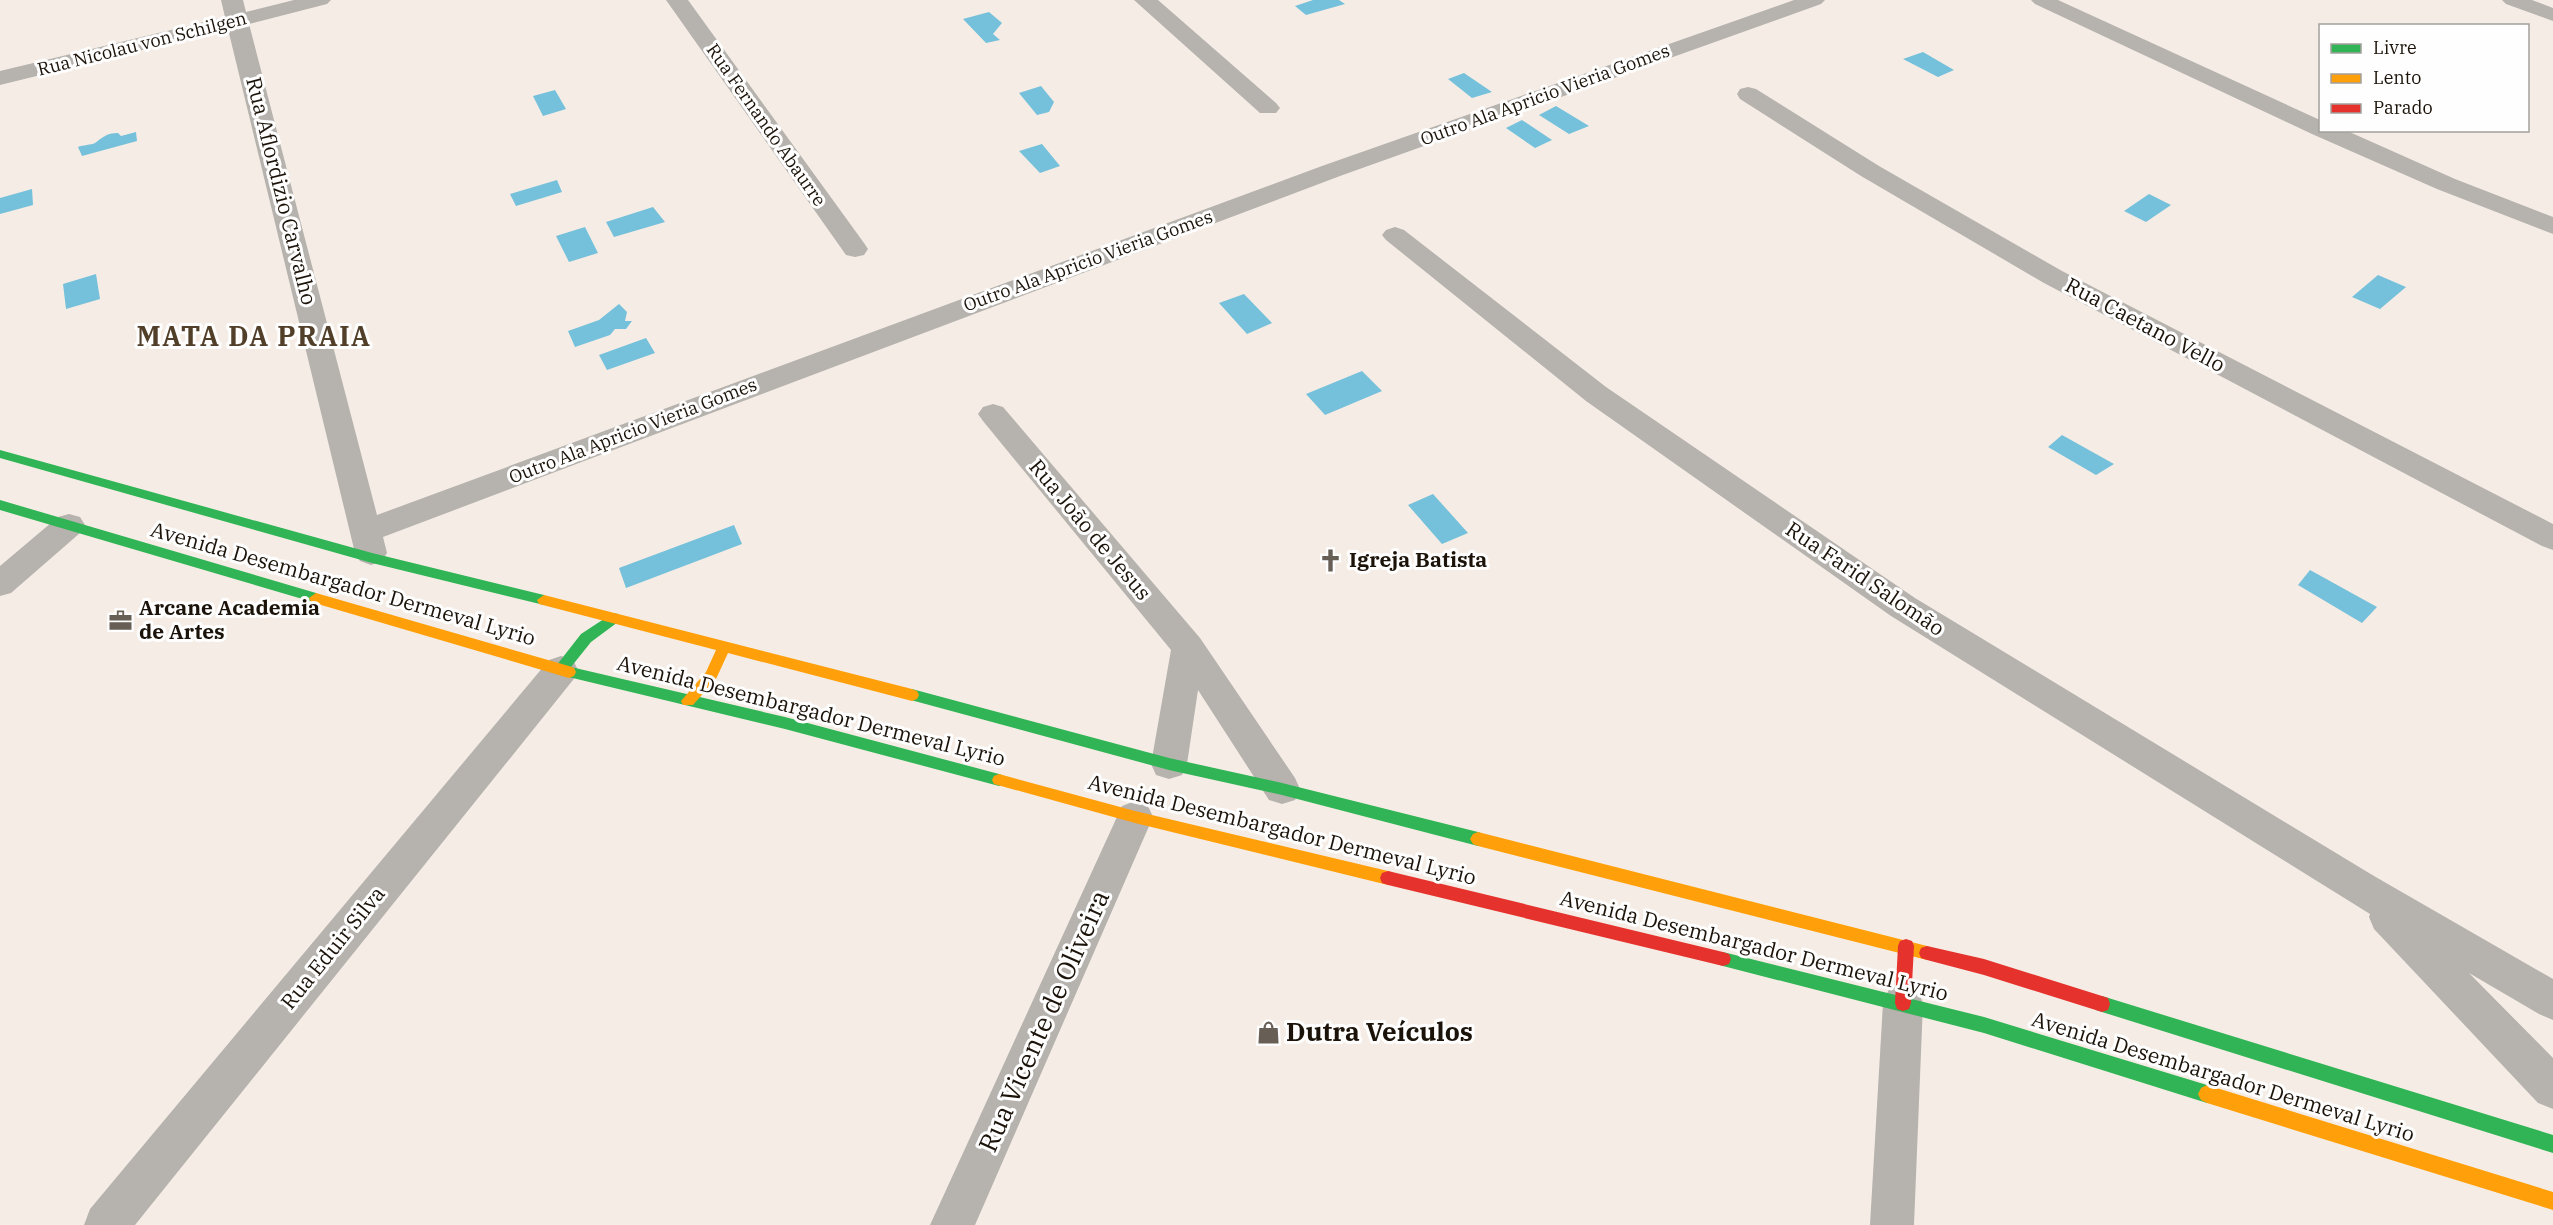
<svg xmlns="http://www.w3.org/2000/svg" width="2553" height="1225" font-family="'IBM Plex Serif',serif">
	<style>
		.water { fill: #75c0da }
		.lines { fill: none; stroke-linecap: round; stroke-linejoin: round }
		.street { fill: #b6b2ae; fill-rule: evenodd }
		.fast { fill: #30b455; fill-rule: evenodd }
		.slow { fill: #ff9f0a; fill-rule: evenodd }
		.jam { fill: #e5322d; fill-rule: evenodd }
		.labels { text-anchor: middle; stroke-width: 6; stroke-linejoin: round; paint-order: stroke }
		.far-street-label { font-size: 18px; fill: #1b1309; stroke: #fefefe }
		.street-label { font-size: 21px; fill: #1b1309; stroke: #fefefe }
		.poi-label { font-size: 21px; font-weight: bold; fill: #1b1309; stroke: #fefefe; text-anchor: start }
		.near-street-label { font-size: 26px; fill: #1b1309; stroke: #fefefe }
		.near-poi-label { font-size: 26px; font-weight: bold; fill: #1b1309; stroke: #fefefe; text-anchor: start }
		.district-label { font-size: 27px; font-weight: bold; letter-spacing: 1.5px; fill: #523f29; stroke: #fefefe }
	</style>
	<rect width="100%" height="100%" fill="#f5ede5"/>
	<path class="water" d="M 1313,0 L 1339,0 L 1345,4 L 1306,15 L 1295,6 Z
		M 989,12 L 1002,23 L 993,34 L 1000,40 L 986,43 L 963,19 Z
		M 1923,52 L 1954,70 L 1938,77 L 1903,59 Z
		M 1464,73 L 1492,92 L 1472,98 L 1448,79 Z
		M 1041,86 L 1054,102 L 1049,112 L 1037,115 L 1019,93 Z
		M 555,90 L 566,109 L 543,116 L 533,96 Z
		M 1556,106 L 1589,126 L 1569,134 L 1539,115 Z
		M 1522,120 L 1552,140 L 1535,148 L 1506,128 Z
		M 136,132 L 137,141 L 82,156 L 78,147 C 83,145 91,145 95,143 C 102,138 106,133 118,133 L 121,136 Z
		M 1042,144 L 1060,166 L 1040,173 L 1019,151 Z
		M 557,180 L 562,192 L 516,206 L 510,194 Z
		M 32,189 L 33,205 L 0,214 L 0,198 Z
		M 2149,194 L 2171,205 L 2146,222 L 2124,211 Z
		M 653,207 L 665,222 L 614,237 L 606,222 Z
		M 585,227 L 598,253 L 569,262 L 556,236 Z
		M 96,274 L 100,299 L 66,309 L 63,284 Z
		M 2378,275 L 2406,287 L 2380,309 L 2352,297 Z
		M 1244,294 L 1272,323 L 1247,334 L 1219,303 Z
		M 619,304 L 627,312 L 625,321 L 632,321 L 626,329 L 615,329 L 610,335 L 575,347 L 568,331 L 599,320 Z
		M 646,338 L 655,353 L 607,370 L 599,355 Z
		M 1362,371 L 1382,391 L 1325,415 L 1306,394 Z
		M 2062,435 L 2114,464 L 2096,475 L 2048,447 Z
		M 1433,494 L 1468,533 L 1442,544 L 1408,505 Z
		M 734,525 L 742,544 L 626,588 L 619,568 Z
		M 2310,570 L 2377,607 L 2362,623 L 2298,585 Z"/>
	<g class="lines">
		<path class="street" d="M 221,0 L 243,0 L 246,12 L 294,0 L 331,0 L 327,4 L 249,24 L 377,515 L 1322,166 L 1794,0 L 1825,0 L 1821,4 L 1340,176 L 383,537 L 387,553 L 382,561 L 371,565 L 360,561 L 355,553 L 228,29 L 0,85 L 0,71 L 225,17 Z
			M 666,0 L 688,0 L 864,243 L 868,249 L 864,255 L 855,257 L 846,255 Z
			M 1134,0 L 1158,0 L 1276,103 L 1280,108 L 1276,113 L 1260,113 Z
			M 2031,0 L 2058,0 L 2320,120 L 2320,130 L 2345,130 L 2455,179 L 2553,217 L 2553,234 L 2437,189 L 2312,134 L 2035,4 Z
			M 2502,0 L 2532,0 L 2553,8 L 2553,21 L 2506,4 Z
			M 1748,87 L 1756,89 L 1879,166 L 2062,271 L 2553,524 L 2553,550 L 2542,546 L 2044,283 L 1861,176 L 1740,99 L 1737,94 L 1740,89 Z
			M 1395,227 L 1404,230 L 1606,387 L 1915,598 L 2374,876 L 2553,979 L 2553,1020 L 2539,1014 L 2469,973 L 2553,1058 L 2553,1109 L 2538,1103 L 2374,929 L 2369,917 L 2370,914 L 1891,616 L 1586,401 L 1386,240 L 1382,235 L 1386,230 Z
			M 993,404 L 1003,407 L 1200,638 L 1295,778 L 1300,789 L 1295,800 L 1282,804 L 1269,800 L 1198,690 L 1187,764 L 1182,775 L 1169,779 L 1156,775 L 1151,764 L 1171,650 L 983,421 L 978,414 L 983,407 Z
			M 69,514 L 80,517 L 85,525 L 80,533 L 11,593 L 0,596 L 0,566 L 58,517 Z
			M 561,656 L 573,660 L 578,670 L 573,680 L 135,1225 L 84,1225 L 90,1209 L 549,660 Z
			M 1135,801 L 1148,806 L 1153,817 L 975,1225 L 930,1225 L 1122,806 Z
			M 1903,984 L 1917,989 L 1923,1003 L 1914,1225 L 1870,1225 L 1883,1003 L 1889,989 Z"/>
		<path class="fast" d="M 0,450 L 372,553 L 544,595 L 551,600 L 544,605 L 372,563 L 0,458 Z
			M 0,500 L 316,593 L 323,598 L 316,603 L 0,510 Z
			M 613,613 L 618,614 L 620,618 L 618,622 L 591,642 L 571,667 L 785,717 L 999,774 L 1004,776 L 1006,780 L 1004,784 L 999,786 L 785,729 L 556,674 L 554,670 L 556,666 L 581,634 Z
			M 912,689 L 1169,758 L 1282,783 L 1478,832 L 1483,834 L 1486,839 L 1483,844 L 1478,846 L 1282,795 L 1169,770 L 907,699 L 905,695 L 907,691 Z
			M 1723,952 L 1984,1017 L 2207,1085 L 2213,1088 L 2216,1094 L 2213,1100 L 2207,1103 L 1984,1033 L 1723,966 L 1717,964 L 1715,959 L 1717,954 Z
			M 2102,996 L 2553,1135 L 2553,1153 L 2102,1012 L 2096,1010 L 2094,1004 L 2096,998 Z"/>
		<path class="slow" d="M 316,593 L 569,666 L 574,668 L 576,672 L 574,676 L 569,678 L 311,602 L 309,598 Z
			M 544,595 L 912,689 L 917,691 L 919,695 L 917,699 L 912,701 L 728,653 L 716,679 L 693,705 L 683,705 L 681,701 L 706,672 L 716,650 L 539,604 L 537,600 Z
			M 999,774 L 1135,811 L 1388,871 L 1394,873 L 1396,878 L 1394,883 L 1388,885 L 1135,823 L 994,784 L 992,780 L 994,776 Z
			M 1478,832 L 1927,946 L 1933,948 L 1935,953 L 1933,958 L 1927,960 L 1478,846 L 1473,844 L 1470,839 L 1473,834 Z
			M 2207,1085 L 2553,1192 L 2553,1210 L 2207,1103 L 2201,1100 L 2198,1094 L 2201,1088 Z"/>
		<path class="jam" d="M 1388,871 L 1723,952 L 1729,954 L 1731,959 L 1729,964 L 1723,966 L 1388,885 L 1382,883 L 1380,878 L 1382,873 Z
			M 1906,939 L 1912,941 L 1914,946 L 1911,1003 L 1909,1009 L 1903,1011 L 1897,1009 L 1895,1003 L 1898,946 L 1900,941 Z
			M 1927,946 L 1984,959 L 2102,996 L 2108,998 L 2110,1004 L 2108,1010 L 2102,1012 L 1984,975 L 1927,960 L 1921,958 L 1919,953 L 1921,948 Z"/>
	</g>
	<defs>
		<symbol id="church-bare" viewBox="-9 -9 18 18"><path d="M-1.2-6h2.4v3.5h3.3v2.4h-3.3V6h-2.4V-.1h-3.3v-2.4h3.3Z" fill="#675f56" stroke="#fefefe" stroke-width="2.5" paint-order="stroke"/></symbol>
		<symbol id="office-bare" viewBox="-9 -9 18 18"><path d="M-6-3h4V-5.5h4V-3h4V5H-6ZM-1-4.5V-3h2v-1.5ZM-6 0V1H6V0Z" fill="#675f56" stroke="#fefefe" stroke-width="2.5" paint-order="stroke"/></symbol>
		<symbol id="shop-bare" viewBox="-9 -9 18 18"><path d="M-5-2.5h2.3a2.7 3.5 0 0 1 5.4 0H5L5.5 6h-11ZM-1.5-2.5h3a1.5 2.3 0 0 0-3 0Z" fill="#675f56" stroke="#fefefe" stroke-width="2.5" paint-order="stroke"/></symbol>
	</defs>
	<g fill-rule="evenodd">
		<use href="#church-bare" x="1314" y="544" width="33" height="33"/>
		<use href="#office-bare" x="104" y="604" width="33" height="33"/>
		<use href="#shop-bare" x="1252" y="1016" width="33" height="33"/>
	</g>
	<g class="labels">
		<g class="far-street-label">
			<text transform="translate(142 44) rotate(-14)" y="6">Rua Nicolau von Schilgen</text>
			<text transform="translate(1545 95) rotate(-20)" y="6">Outro Ala Apricio Vieria Gomes</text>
			<text transform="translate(766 125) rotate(55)" y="6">Rua Fernando Abaurre</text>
			<text transform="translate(1088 261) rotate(-20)" y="6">Outro Ala Apricio Vieria Gomes</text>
			<text transform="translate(633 431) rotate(-21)" y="6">Outro Ala Apricio Vieria Gomes</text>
		</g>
		<g class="street-label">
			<text transform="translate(281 191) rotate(76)" y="7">Rua Aflordizio Carvalho</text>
			<text transform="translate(2145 325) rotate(28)" y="7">Rua Caetano Vello</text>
			<text transform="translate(1090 530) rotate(50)" y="7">Rua João de Jesus</text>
			<text transform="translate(1865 579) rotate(34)" y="7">Rua Farid Salomão</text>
			<text transform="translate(343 584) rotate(16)" y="7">Avenida Desembargador Dermeval Lyrio</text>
			<text transform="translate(811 711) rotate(14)" y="7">Avenida Desembargador Dermeval Lyrio</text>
			<text transform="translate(1282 830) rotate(14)" y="7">Avenida Desembargador Dermeval Lyrio</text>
			<text transform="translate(1754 946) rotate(14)" y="7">Avenida Desembargador Dermeval Lyrio</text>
			<text transform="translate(333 948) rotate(-51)" y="7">Rua Eduir Silva</text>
			<text transform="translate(2223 1077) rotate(17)" y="7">Avenida Desembargador Dermeval Lyrio</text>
		</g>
		<g class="poi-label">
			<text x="1349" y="567">Igreja Batista</text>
			<text x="139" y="615">Arcane Academia<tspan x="139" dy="24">de Artes</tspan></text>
		</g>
		<g class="near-street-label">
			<text transform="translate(1044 1021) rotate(-66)" y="9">Rua Vicente de Oliveira</text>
		</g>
		<g class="near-poi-label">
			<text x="1286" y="1041">Dutra Veículos</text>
		</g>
		<g class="district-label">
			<text x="254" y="346">MATA DA PRAIA</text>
		</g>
	</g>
	<rect x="2319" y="24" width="210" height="108" fill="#fefefe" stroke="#a3a09c" stroke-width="1.5"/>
	<rect x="2331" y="44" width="30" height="9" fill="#30b455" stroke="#a3a09c" stroke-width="1.5"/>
	<text x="2373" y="54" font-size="18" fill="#1b1309">Livre</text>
	<rect x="2331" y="74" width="30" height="9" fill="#ff9f0a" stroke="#a3a09c" stroke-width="1.5"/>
	<text x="2373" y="84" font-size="18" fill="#1b1309">Lento</text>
	<rect x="2331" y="104" width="30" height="9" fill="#e5322d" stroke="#a3a09c" stroke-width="1.5"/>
	<text x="2373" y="114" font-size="18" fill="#1b1309">Parado</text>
</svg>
